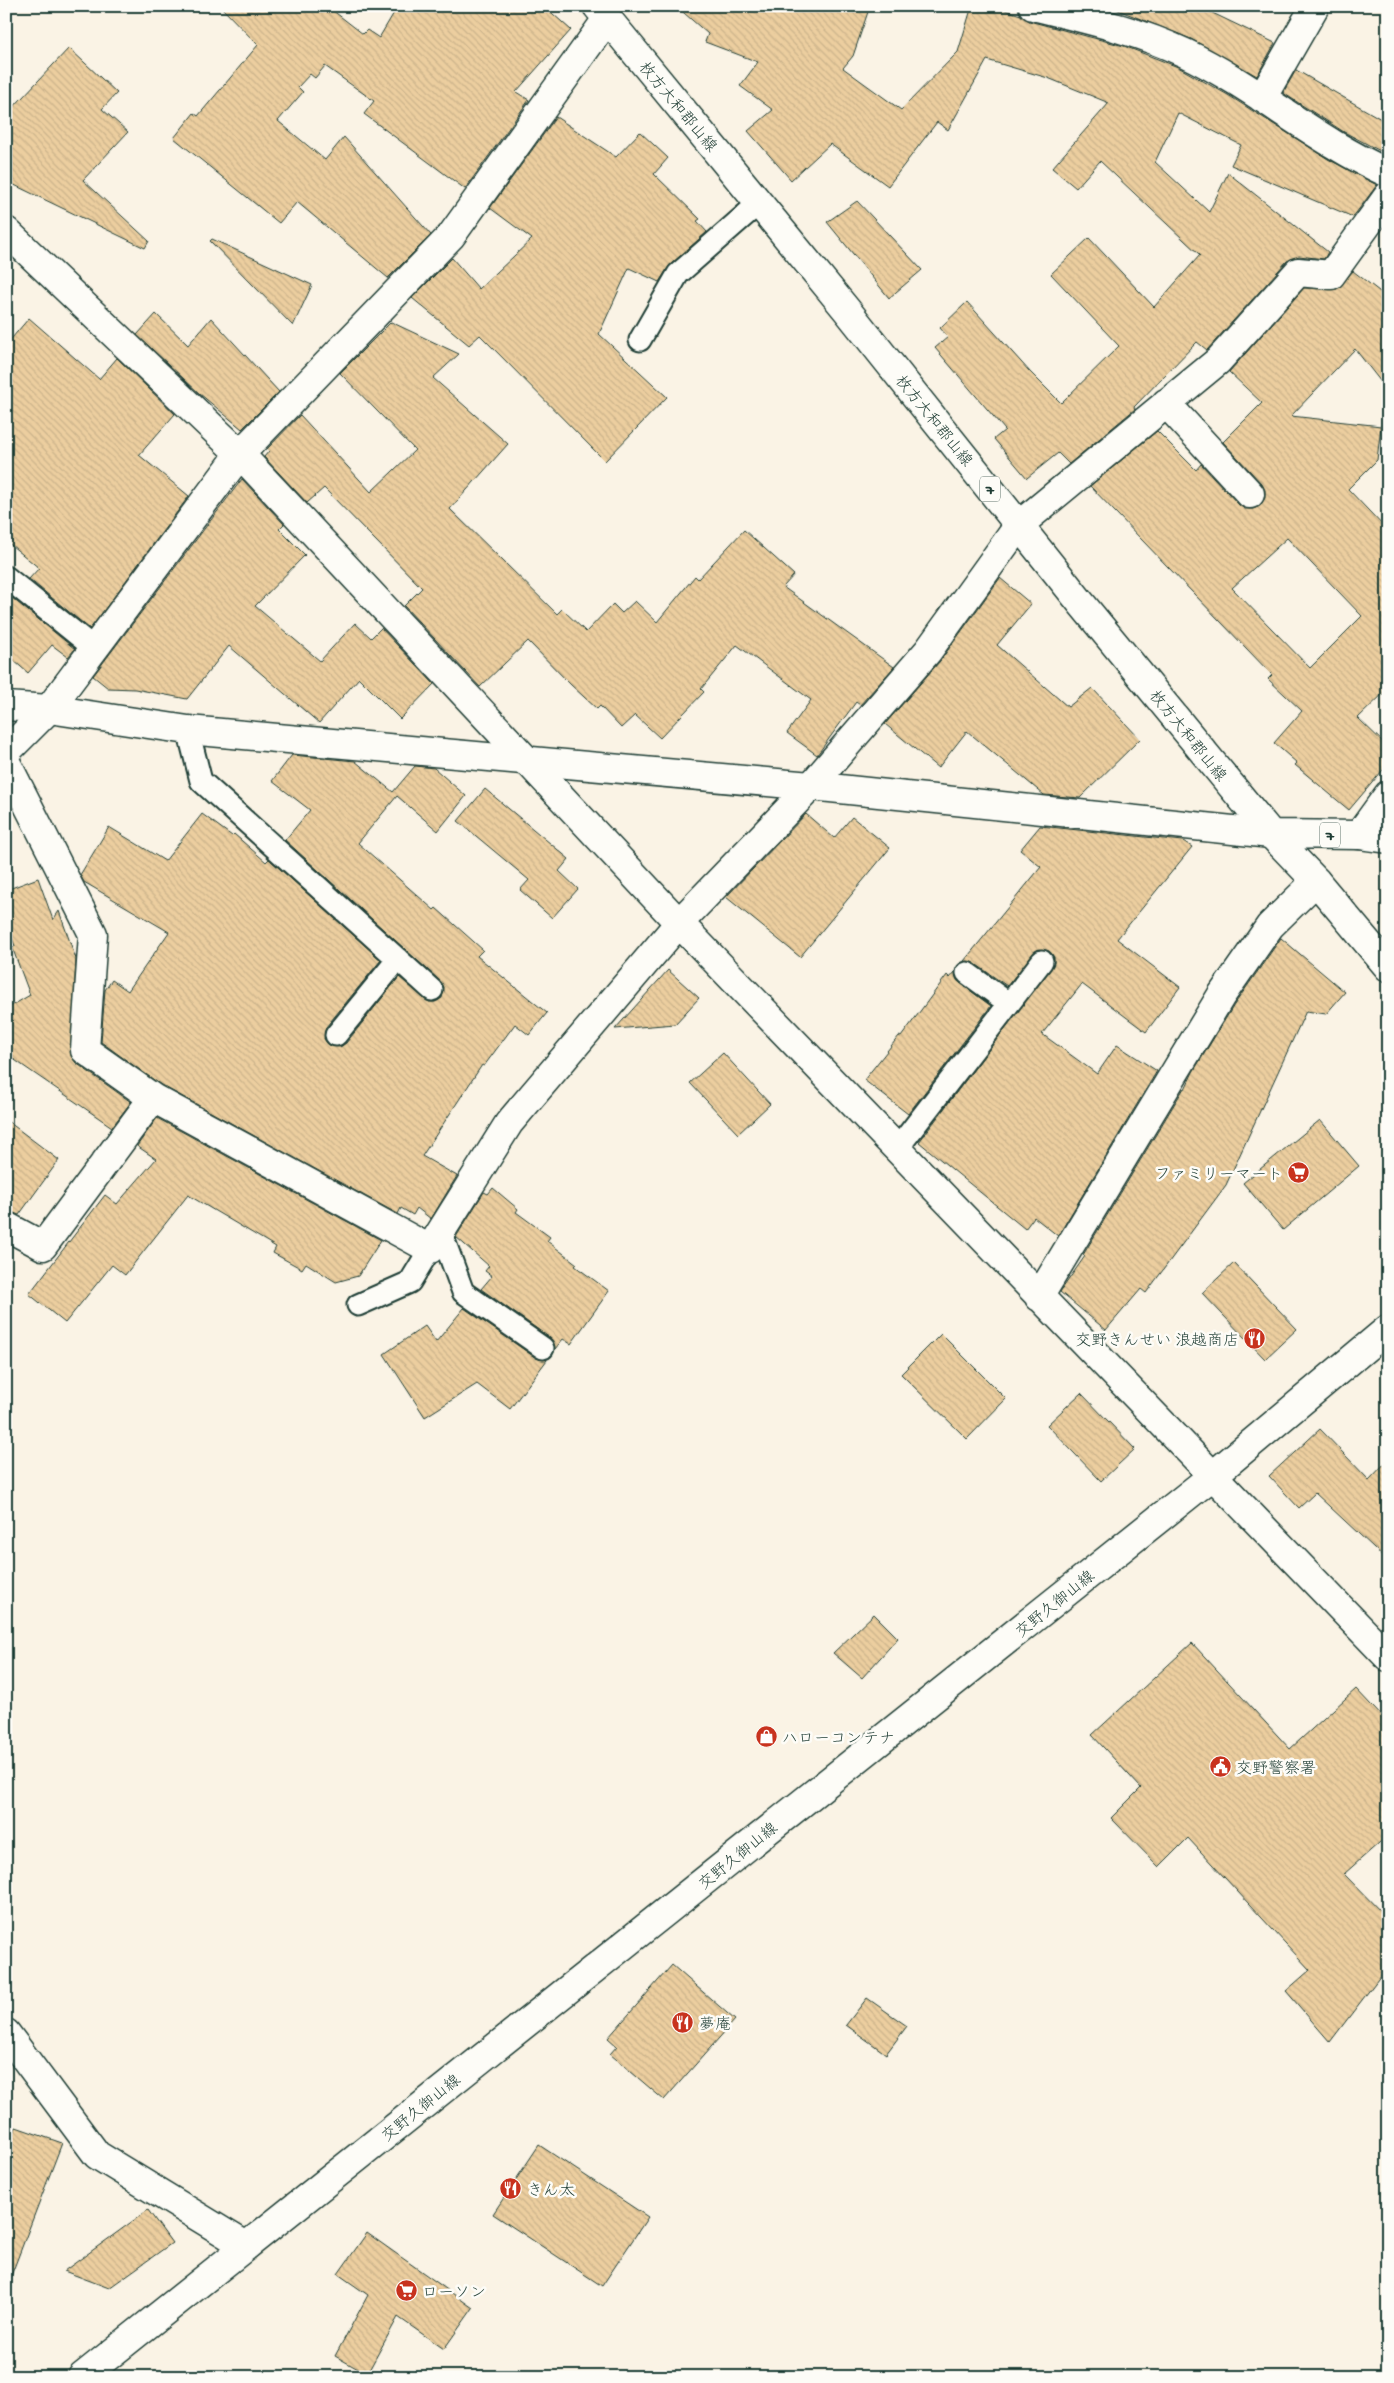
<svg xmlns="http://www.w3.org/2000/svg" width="1394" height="2383" font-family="'Gochi Hand','Klee One',sans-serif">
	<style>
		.building { fill: url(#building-back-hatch); stroke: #1f3d34; fill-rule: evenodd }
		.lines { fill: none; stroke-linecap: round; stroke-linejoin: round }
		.lane-casing { stroke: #1f3d34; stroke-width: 25 }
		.street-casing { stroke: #1f3d34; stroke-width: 31 }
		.secondary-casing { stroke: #1f3d34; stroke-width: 31 }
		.primary-casing { stroke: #1f3d34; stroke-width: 31 }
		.lane { stroke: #fdfcf7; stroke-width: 21 }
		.street { stroke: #fdfcf7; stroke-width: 28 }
		.secondary { stroke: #fdfcf7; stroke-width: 28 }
		.primary { stroke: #fdfcf7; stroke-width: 28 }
		.labels { text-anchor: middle; stroke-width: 5; stroke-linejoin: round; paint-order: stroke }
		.shield { fill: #fdfcf7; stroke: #62766e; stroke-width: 1 }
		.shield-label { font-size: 15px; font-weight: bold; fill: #1f3d34 }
		.street-label { font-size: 16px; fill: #1f3d34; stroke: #fdfcf7 }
		.poi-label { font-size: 16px; fill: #1f3d34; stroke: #fdfcf7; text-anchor: start }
	</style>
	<defs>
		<pattern id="building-back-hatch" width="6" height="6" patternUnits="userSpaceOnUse" patternTransform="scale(1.25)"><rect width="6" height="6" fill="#ecce9f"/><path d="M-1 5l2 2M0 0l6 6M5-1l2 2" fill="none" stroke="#cab28a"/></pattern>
	</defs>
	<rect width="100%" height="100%" fill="#faf3e5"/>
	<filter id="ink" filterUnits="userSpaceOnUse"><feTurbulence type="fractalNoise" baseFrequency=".02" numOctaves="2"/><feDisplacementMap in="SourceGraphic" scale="10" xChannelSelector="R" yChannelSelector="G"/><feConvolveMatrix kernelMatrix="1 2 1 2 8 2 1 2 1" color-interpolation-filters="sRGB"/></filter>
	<g filter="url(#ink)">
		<path class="building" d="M 220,6 L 327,6 L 363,34 L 367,30 L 379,38 L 398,6 L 544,6 L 571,30 L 516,92 L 529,100 L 465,189 L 364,114 L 374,101 L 325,66 L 315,78 L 310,74 L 298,87 L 303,92 L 278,121 L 325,160 L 344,137 L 431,235 L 388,278 L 297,202 L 279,223 L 174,138 L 194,113 L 198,116 L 258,45 Z
			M 676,6 L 870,6 L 853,56 L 843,68 L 901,110 L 958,52 L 972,6 L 992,6 L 1021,15 L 1029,21 L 1124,46 L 1178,67 L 1228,95 L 1328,159 L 1377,185 L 1353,217 L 1231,165 L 1241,145 L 1178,113 L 1155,162 L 1209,212 L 1228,173 L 1328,252 L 1324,259 L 1299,256 L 1287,261 L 1207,350 L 1197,342 L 1134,407 L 1135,409 L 1069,464 L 1058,453 L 1027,478 L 994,439 L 1005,430 L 935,348 L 948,337 L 940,328 L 967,302 L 1030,372 L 1061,403 L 1119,346 L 1051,274 L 1089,238 L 1154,307 L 1200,255 L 1100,161 L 1076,188 L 1052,168 L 1109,103 L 1048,78 L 987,60 L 948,130 L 937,122 L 888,186 L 830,144 L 791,180 L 748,131 L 773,110 L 740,86 L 758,62 L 705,42 L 708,34 Z
			M 1108,6 L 1198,6 L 1275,43 L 1257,76 L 1191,39 Z
			M 69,48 L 117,93 L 102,109 L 128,132 L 83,180 L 149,241 L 145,248 L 6,181 L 6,115 Z
			M 1296,70 L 1388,123 L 1388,155 L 1344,132 L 1283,93 Z
			M 556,117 L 616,157 L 640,132 L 668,158 L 654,174 L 700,219 L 697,221 L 707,232 L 670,265 L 659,282 L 629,268 L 599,334 L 667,397 L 605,461 L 480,335 L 469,345 L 412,298 L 452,258 L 479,289 L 532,239 L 490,208 Z
			M 857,201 L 922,270 L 889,298 L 827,222 Z
			M 212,239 L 312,285 L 293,326 L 210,241 Z
			M 1353,271 L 1388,298 L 1388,391 L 1355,349 L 1291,416 L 1381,426 L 1377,460 L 1348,489 L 1388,531 L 1388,689 L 1358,718 L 1388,747 L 1388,764 L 1349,810 L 1295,765 L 1297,763 L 1274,743 L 1302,711 L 1268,679 L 1272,675 L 1090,486 L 1157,431 L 1196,470 L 1201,464 L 1239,505 L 1245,509 L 1253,509 L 1260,506 L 1265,498 L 1265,490 L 1262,484 L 1223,442 L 1262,403 L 1229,372 L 1304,288 L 1337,289 ZM 1287,538 L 1362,616 L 1310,668 L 1232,588 Z
			M 156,314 L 188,345 L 211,318 L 279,392 L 242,429 L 200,394 L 137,335 Z
			M 29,318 L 99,379 L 117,358 L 175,414 L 139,455 L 189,496 L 90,629 L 29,579 L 39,568 L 6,541 L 6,345 Z
			M 391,322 L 459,354 L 433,378 L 508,444 L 450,509 L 557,614 L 562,609 L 586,632 L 613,604 L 622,613 L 635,601 L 657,622 L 695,576 L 698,579 L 744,530 L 794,575 L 783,587 L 894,667 L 860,705 L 856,702 L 817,755 L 787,733 L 811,700 L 737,645 L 701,689 L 704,692 L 660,738 L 635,715 L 621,728 L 600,706 L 597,709 L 571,685 L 528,641 L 480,687 L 404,606 L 422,588 L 324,488 L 307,503 L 264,457 L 269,451 L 267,449 L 300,415 L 371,492 L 415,450 L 340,373 Z
			M 242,479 L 284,524 L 279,529 L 305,555 L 255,606 L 320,661 L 355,623 L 371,638 L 381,628 L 434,684 L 400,719 L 359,678 L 319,723 L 229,646 L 187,699 L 135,689 L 108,688 L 93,676 Z
			M 1000,578 L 1031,604 L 997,645 L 1068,707 L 1092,688 L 1140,739 L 1080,798 L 1044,795 L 967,731 L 938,768 L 885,724 L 940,661 Z
			M 12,598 L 75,649 L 68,657 L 52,645 L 28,673 L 6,654 L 6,605 Z
			M 292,755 L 355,761 L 393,792 L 415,766 L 434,768 L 466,796 L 438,831 L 397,796 L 358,843 L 434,910 L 436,908 L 483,950 L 477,956 L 547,1013 L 529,1035 L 515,1024 L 484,1066 L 482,1065 L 422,1156 L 457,1176 L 431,1219 L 417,1208 L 413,1215 L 401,1208 L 398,1214 L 161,1085 L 101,1042 L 105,990 L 112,980 L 128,991 L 169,932 L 84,882 L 80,875 L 109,827 L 165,861 L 202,814 L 232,836 L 234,834 L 266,862 L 269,859 L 381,960 L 326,1027 L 324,1039 L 329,1045 L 340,1047 L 346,1043 L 399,977 L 429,1002 L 435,1002 L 442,998 L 444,987 L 440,981 L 285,840 L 310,810 L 272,781 Z
			M 485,789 L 569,859 L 559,871 L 578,889 L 552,918 L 520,890 L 529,880 L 458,821 Z
			M 806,814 L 834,838 L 852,817 L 890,848 L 800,957 L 726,897 Z
			M 1040,826 L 1183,841 L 1192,847 L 1117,939 L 1180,987 L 1146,1032 L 1082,984 L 1042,1034 L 1097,1074 L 1117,1045 L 1157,1071 L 1058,1236 L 1034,1217 L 1025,1229 L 919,1142 L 1054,963 L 1054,957 L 1049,951 L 1037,950 L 1007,986 L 974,963 L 964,961 L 1041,867 L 1020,850 Z
			M 38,878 L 53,920 L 59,911 L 76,959 L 71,1056 L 76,1063 L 131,1102 L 112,1127 L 6,1054 L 6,1009 L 30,995 L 12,947 L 15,946 L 6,922 L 6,890 Z
			M 1281,938 L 1345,992 L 1326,1014 L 1306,1011 L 1226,1185 L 1146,1293 L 1141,1289 L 1106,1330 L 1060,1292 L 1085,1256 L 1083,1255 L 1184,1088 L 1185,1089 L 1193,1072 L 1234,1005 Z
			M 668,970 L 699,998 L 675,1024 L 615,1029 Z
			M 955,972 L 960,983 L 991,1006 L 908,1114 L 864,1080 L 899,1036 L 901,1037 L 947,975 L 950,978 Z
			M 723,1053 L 770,1104 L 738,1134 L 690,1083 Z
			M 157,1118 L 381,1240 L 358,1276 L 336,1282 L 306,1263 L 302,1269 L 273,1253 L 276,1247 L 188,1195 L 125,1275 L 112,1265 L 65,1323 L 29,1294 L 105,1195 L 117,1204 L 156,1159 L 137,1146 Z
			M 6,1120 L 59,1160 L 19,1215 L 6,1210 Z
			M 1320,1120 L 1359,1166 L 1283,1230 L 1243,1183 Z
			M 493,1188 L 518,1209 L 516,1212 L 550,1237 L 547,1241 L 577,1264 L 575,1266 L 609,1291 L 571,1344 L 563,1339 L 555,1349 L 550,1338 L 481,1289 L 492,1276 L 485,1271 L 489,1266 L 456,1237 L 484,1192 L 488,1194 Z
			M 1234,1263 L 1297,1329 L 1265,1359 L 1202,1293 Z
			M 464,1308 L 536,1358 L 547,1360 L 510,1409 L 477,1384 L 425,1417 L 384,1354 L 425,1326 L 436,1342 Z
			M 941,1334 L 1006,1399 L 967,1439 L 901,1374 Z
			M 1081,1393 L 1135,1449 L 1101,1481 L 1047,1425 Z
			M 1320,1429 L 1369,1480 L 1388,1460 L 1388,1561 L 1315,1493 L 1299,1508 L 1269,1476 Z
			M 874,1614 L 898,1638 L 862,1678 L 833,1653 Z
			M 1192,1643 L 1290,1749 L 1356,1689 L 1388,1723 L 1388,1835 L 1344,1874 L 1388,1919 L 1388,1966 L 1330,2042 L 1286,1991 L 1310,1970 L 1188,1838 L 1159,1867 L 1111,1818 L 1141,1788 L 1092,1735 Z
			M 672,1965 L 735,2020 L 664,2100 L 610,2054 L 617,2046 L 608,2038 Z
			M 867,1998 L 907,2026 L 886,2054 L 846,2025 Z
			M 16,2127 L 62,2143 L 9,2281 L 6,2281 L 6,2154 Z
			M 539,2145 L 648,2217 L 602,2286 L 493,2214 Z
			M 148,2210 L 172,2243 L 109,2288 L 64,2271 Z
			M 367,2233 L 473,2308 L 444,2349 L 398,2317 L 367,2374 L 335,2356 L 368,2295 L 338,2274 Z"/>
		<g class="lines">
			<defs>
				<path id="lane" d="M 640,340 L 678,274 L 759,203
					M 6,577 L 95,649
					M 188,730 L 201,781 L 432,990
					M 967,973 L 1008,1003
					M 336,1035 L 398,959
					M 897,1149 L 1042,961
					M 441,1232 L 463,1292 L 543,1348
					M 358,1305 L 410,1282 L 430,1249"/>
				<path id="street" d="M 1033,6 C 1085,19 1136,30 1185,53 C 1256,87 1316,141 1388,173
					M 1262,98 L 1315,6
					M 6,231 L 240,454 L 679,923 L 1388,1657
					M 1166,403 L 1250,494
					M 6,752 L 49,709 L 240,454 L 451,236 L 607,19
					M 6,762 L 93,934 L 85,1050 L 153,1098
					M 1359,835 L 1388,795
					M 6,1226 L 43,1246 L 153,1098 L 430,1249 L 509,1123 L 679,923 L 811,786 L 928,651 L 1019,525 L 1218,361 L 1298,272 L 1331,275 L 1388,196
					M 1039,1297 L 1221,996 L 1270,926 L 1316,881
					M 6,2033 L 97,2155 L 246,2246"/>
				<path id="secondary" d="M 6,706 L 49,709 L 188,730 L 811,786 L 1271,834
					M 82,2377 L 1211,1477 L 1388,1329"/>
				<path id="primary" d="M 597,6 L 846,309 L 1081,603 L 1271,834 L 1316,881 L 1388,967
					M 1271,834 L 1359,835 L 1388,839"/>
			</defs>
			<use href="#lane" class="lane-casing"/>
			<use href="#street" class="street-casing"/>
			<use href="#secondary" class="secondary-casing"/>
			<use href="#primary" class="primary-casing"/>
			<use href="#lane" class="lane"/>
			<use href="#street" class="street"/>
			<use href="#secondary" class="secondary"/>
			<use href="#primary" class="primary"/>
		</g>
	</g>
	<defs>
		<symbol id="supermarket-disc" viewBox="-11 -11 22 22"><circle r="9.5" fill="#c8321e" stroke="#fdfcf7"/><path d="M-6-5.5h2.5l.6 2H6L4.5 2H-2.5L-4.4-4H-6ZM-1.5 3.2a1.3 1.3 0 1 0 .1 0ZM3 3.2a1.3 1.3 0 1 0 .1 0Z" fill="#fff"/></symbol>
		<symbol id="restaurant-disc" viewBox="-11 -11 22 22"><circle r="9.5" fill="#c8321e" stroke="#fdfcf7"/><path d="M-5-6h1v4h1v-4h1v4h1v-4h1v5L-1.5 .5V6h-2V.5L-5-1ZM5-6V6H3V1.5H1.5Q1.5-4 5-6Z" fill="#fff"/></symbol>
		<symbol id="shop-disc" viewBox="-11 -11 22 22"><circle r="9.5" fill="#c8321e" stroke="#fdfcf7"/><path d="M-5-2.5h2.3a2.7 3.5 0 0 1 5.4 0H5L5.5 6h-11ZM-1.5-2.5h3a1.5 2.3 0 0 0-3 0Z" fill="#fff"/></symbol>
		<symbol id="civic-disc" viewBox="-11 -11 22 22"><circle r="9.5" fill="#c8321e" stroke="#fdfcf7"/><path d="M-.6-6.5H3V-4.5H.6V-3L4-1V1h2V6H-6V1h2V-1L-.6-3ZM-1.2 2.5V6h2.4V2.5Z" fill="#fff"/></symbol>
	</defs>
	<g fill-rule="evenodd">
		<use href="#supermarket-disc" x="1286" y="1160" width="25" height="25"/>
		<use href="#restaurant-disc" x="1242" y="1326" width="25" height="25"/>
		<use href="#shop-disc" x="754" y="1724" width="25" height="25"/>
		<use href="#civic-disc" x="1208" y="1754" width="25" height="25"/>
		<use href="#restaurant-disc" x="670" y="2010" width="25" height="25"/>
		<use href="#restaurant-disc" x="498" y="2176" width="25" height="25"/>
		<use href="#supermarket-disc" x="394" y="2278" width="25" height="25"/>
	</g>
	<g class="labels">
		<g class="shield">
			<rect x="980" y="476.5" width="20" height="25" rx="4"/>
			<rect x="1320" y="822.5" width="20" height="25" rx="4"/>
		</g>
		<g class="shield-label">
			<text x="990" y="494">7</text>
			<text x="1330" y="840">7</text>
		</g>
		<g class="street-label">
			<text transform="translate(679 106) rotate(50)" y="6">枚方大和郡山線</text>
			<text transform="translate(935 420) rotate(51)" y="6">枚方大和郡山線</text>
			<text transform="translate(1189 735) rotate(51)" y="6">枚方大和郡山線</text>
			<text transform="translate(1054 1603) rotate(-39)" y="6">交野久御山線</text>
			<text transform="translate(737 1855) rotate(-39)" y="6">交野久御山線</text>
			<text transform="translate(420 2107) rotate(-39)" y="6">交野久御山線</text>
		</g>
		<g class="poi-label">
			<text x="1283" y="1179" text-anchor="end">ファミリーマート</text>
			<text x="1239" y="1345" text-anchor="end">交野きんせい 浪越商店</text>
			<text x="782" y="1743">ハローコンテナ</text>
			<text x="1236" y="1773">交野警察署</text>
			<text x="699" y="2029">夢庵</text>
			<text x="527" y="2195">きん太</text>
			<text x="422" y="2297">ローソン</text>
		</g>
	</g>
	<rect width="1394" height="2383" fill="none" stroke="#fdfcf7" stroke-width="25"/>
	<rect x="12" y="12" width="1369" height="2358" fill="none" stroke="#1f3d34" stroke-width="2" filter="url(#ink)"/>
</svg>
